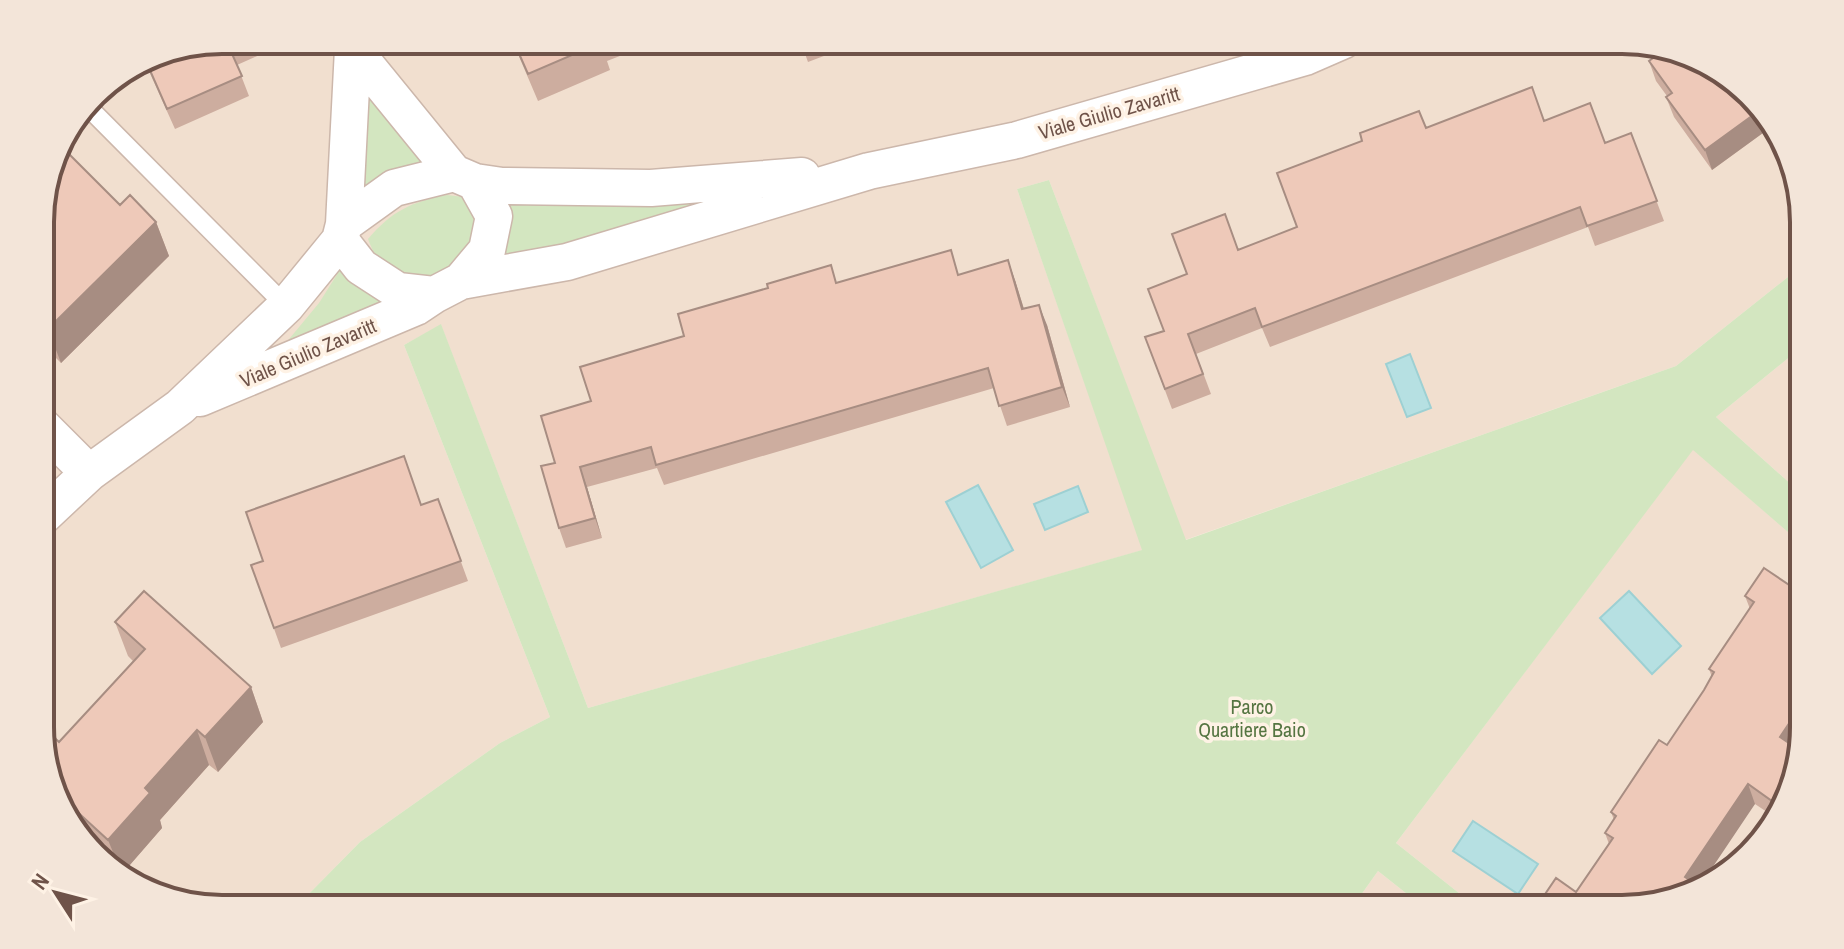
<svg xmlns="http://www.w3.org/2000/svg" width="1844" height="949" font-family="'Archivo Narrow',sans-serif">
	<style>
		.residential { fill: #f1dfcf }
		.green { fill: #d3e6c0 }
		.water { fill: #b6e0e2; stroke: #9dd0d3; stroke-width: 2 }
		.lines { fill: none; stroke-linecap: round; stroke-linejoin: round }
		.service-casing { stroke: #ccb7ab; stroke-width: 21 }
		.minor-casing { stroke: #ccb7ab; stroke-width: 39 }
		.service { stroke: #fff; stroke-width: 18 }
		.minor { stroke: #fff; stroke-width: 36 }
		.wall { fill: #cdad9f }
		.shaded-wall { fill: #a78d82 }
		.building { fill: #eec9b9; stroke: #a78d82; stroke-width: 2 }
		.labels { text-anchor: middle; stroke-width: 7; stroke-linejoin: round; paint-order: stroke }
		.street-label { font-size: 20px; fill: #6f5349; stroke: #fef2e5 }
		.park-label { font-size: 20px; fill: #557542; stroke: #fef2e5 }
		.rim { fill: none; stroke: #6f5349; stroke-width: 4 }
	</style>
	<rect width="100%" height="100%" fill="#faeee0"/>
	<path class="residential" d="M 222,40 L 1622,40 L 1702,59 L 1773,121 L 1802,199 L 1803,265 L 1676,366 L 1185,540 L 1049,180 L 1017,189 L 1143,550 L 588,708 L 441,325 L 404,345 L 550,717 L 500,743 L 360,842 L 294,909 L 222,909 L 142,890 L 77,837 L 42,751 L 40,210 L 59,142 L 102,86 L 153,54 Z
		M 1803,346 L 1803,495 L 1716,417 Z
		M 1693,449 L 1803,545 L 1804,727 L 1785,807 L 1723,878 L 1633,909 L 1479,909 L 1396,843 Z
		M 1378,871 L 1426,909 L 1351,909 Z"/>
	<path class="green" d="M 375,92 L 435,160 L 361,192 L 367,96 Z
		M 1049,180 L 1186,540 L 1676,366 L 1803,265 L 1803,346 L 1716,417 L 1803,495 L 1803,545 L 1693,450 L 1396,843 L 1479,909 L 1426,909 L 1378,871 L 1351,909 L 294,909 L 360,842 L 500,743 L 550,717 L 404,345 L 441,324 L 588,708 L 1142,550 L 1017,189 Z
		M 447,195 L 464,197 L 476,221 L 473,241 L 437,281 C 397,274 384,280 368,239 C 392,211 411,202 447,195 Z
		M 500,197 L 578,206 L 700,199 L 720,206 L 502,261 Z
		M 343,265 L 383,301 L 280,350 L 319,303 Z"/>
	<path class="water" d="M 1410,354 L 1431,408 L 1407,417 L 1386,364 Z
		M 978,485 L 1013,550 L 981,568 L 946,502 Z
		M 1078,486 L 1088,512 L 1045,530 L 1034,504 Z
		M 1629,591 L 1681,646 L 1652,674 L 1600,618 Z
		M 1473,821 L 1538,864 L 1518,894 L 1453,851 Z"/>
	<g class="lines">
		<defs>
			<path id="service" d="M 86,105 L 286,306"/>
			<path id="minor" d="M 349,40 L 353,49 L 454,173
				M 353,49 L 344,224 L 340,240 L 361,267 L 398,291 L 434,295 L 461,281 L 487,250 L 494,216 L 475,182
				M 344,224 L 394,188 L 454,173 L 475,182 L 502,186 L 651,188 L 802,176
				M 461,281 L 567,262 L 869,171 L 1017,140 L 1305,57 L 1344,40
				M 200,398 L 416,307 L 434,295
				M 41,425 L 89,473
				M 41,518 L 89,473 L 180,407 L 286,306 L 340,240"/>
		</defs>
		<use href="#service" class="service-casing"/>
		<use href="#minor" class="minor-casing"/>
		<use href="#service" class="service"/>
		<use href="#minor" class="minor"/>
	</g>
	<path class="wall" d="M 222,40 L 261,40 L 266,52 L 237,65 L 249,96 L 175,129 L 144,60 L 153,54 Z
		M 512,40 L 661,40 L 607,61 L 610,70 L 538,101 Z
		M 800,40 L 866,40 L 808,62 Z
		M 1649,61 L 1761,112 L 1767,130 L 1712,170 L 1674,117 L 1666,97 L 1667,96 L 1656,81 Z
		M 1544,121 L 1605,143 L 1631,133 L 1664,221 L 1595,246 L 1588,227 L 1270,347 L 1262,328 L 1196,354 L 1211,394 L 1172,409 L 1145,337 L 1164,331 L 1187,274 L 1238,250 L 1297,227 L 1426,128 Z
		M 120,205 L 156,222 L 169,256 L 61,363 L 41,343 L 40,210 Z
		M 960,275 L 1015,280 L 1024,309 L 1047,325 L 1070,407 L 1007,426 L 994,388 L 664,485 L 657,468 L 587,487 L 602,538 L 566,548 L 559,528 L 555,463 L 591,401 L 684,336 L 768,288 Z
		M 438,499 L 468,581 L 281,648 L 251,565 Z
		M 1764,568 L 1802,734 L 1794,747 L 1785,807 L 1776,818 L 1755,804 L 1576,892 L 1609,844 L 1605,833 L 1614,820 L 1611,812 L 1667,745 L 1704,690 L 1712,677 L 1709,669 L 1750,609 L 1745,596 Z
		M 115,622 L 251,687 L 263,722 L 218,772 L 209,765 L 160,820 L 162,828 L 122,874 L 76,833 L 42,751 L 59,742 L 133,661 L 128,656 Z"/>
	<path class="shaded-wall" d="M 1752,102 L 1762,111 L 1761,112 L 1767,130 L 1712,170 L 1705,150 Z
		M 156,222 L 169,256 L 61,363 L 48,329 Z
		M 1008,260 L 1015,280 L 1030,329 L 1022,309 Z
		M 1039,305 L 1047,325 L 1070,407 L 1062,387 Z
		M 580,467 L 587,487 L 602,538 L 595,518 Z
		M 251,687 L 263,722 L 218,772 L 205,737 Z
		M 1804,701 L 1804,727 L 1802,734 L 1787,757 L 1780,737 Z
		M 197,730 L 209,765 L 160,820 L 162,828 L 122,874 L 108,840 L 145,788 Z
		M 1794,768 L 1785,807 L 1778,816 L 1772,801 Z
		M 1748,784 L 1755,804 L 1700,886 L 1690,889 L 1685,877 Z"/>
	<path class="building" d="M 222,40 L 240,40 L 228,45 L 242,76 L 167,109 L 145,59 L 153,54 Z
		M 513,40 L 599,40 L 600,43 L 528,74 Z
		M 1664,50 L 1702,59 L 1760,110 L 1705,150 L 1666,97 L 1672,93 L 1649,61 Z
		M 1532,87 L 1544,121 L 1590,103 L 1605,143 L 1631,133 L 1657,201 L 1587,226 L 1580,207 L 1262,327 L 1255,308 L 1188,334 L 1203,374 L 1165,389 L 1145,337 L 1164,331 L 1148,289 L 1187,274 L 1172,234 L 1225,214 L 1238,250 L 1297,227 L 1277,173 L 1362,141 L 1360,133 L 1419,111 L 1426,128 Z
		M 58,143 L 120,205 L 130,195 L 156,222 L 48,329 L 41,321 L 40,210 Z
		M 951,250 L 958,275 L 1008,260 L 1022,309 L 1039,305 L 1062,387 L 999,406 L 988,368 L 656,465 L 651,447 L 580,467 L 595,518 L 559,528 L 541,466 L 555,463 L 541,416 L 591,401 L 580,367 L 684,336 L 678,314 L 768,288 L 767,284 L 831,265 L 836,283 Z
		M 404,456 L 421,505 L 438,499 L 461,561 L 274,628 L 251,565 L 263,561 L 246,512 Z
		M 1764,568 L 1804,595 L 1804,701 L 1780,737 L 1799,750 L 1794,768 L 1772,801 L 1748,784 L 1685,877 L 1699,886 L 1633,909 L 1535,909 L 1556,878 L 1576,892 L 1613,838 L 1605,833 L 1616,816 L 1611,812 L 1659,740 L 1667,745 L 1704,690 L 1714,672 L 1709,669 L 1754,602 L 1745,596 Z
		M 144,591 L 251,687 L 205,737 L 197,730 L 145,788 L 150,793 L 108,840 L 60,796 L 42,751 L 42,726 L 59,742 L 145,649 L 115,622 Z"/>
	<g class="labels">
		<g class="street-label">
			<text transform="translate(1109 113) rotate(-16)" y="7">Viale Giulio Zavaritt</text>
			<text transform="translate(308 353) rotate(-23)" y="7">Viale Giulio Zavaritt</text>
		</g>
		<g class="park-label">
			<text x="1252" y="714">Parco<tspan x="1252" dy="23">Quartiere Baio</tspan></text>
		</g>
	</g>
	<path d="M0 0H1844V949H0ZM222 54H1622A168 168 0 0 1 1790 222V727A168 168 0 0 1 1622 895H222A168 168 0 0 1 54 727V222A168 168 0 0 1 222 54Z" fill="#f3e5d9" fill-rule="evenodd"/>
	<path class="rim" d="M222 54H1622A168 168 0 0 1 1790 222V727A168 168 0 0 1 1622 895H222A168 168 0 0 1 54 727V222A168 168 0 0 1 222 54Z"/>
	<g transform="translate(56 893) rotate(306)" stroke="#fef2e5" stroke-width="6" paint-order="stroke">
	<path d="M0-6L14 30L0 20L-14 30Z" fill="#6f5349"/>
	<text y="-12" font-size="22" font-weight="bold" text-anchor="middle" fill="#6f5349">N</text>
	</g>
</svg>
